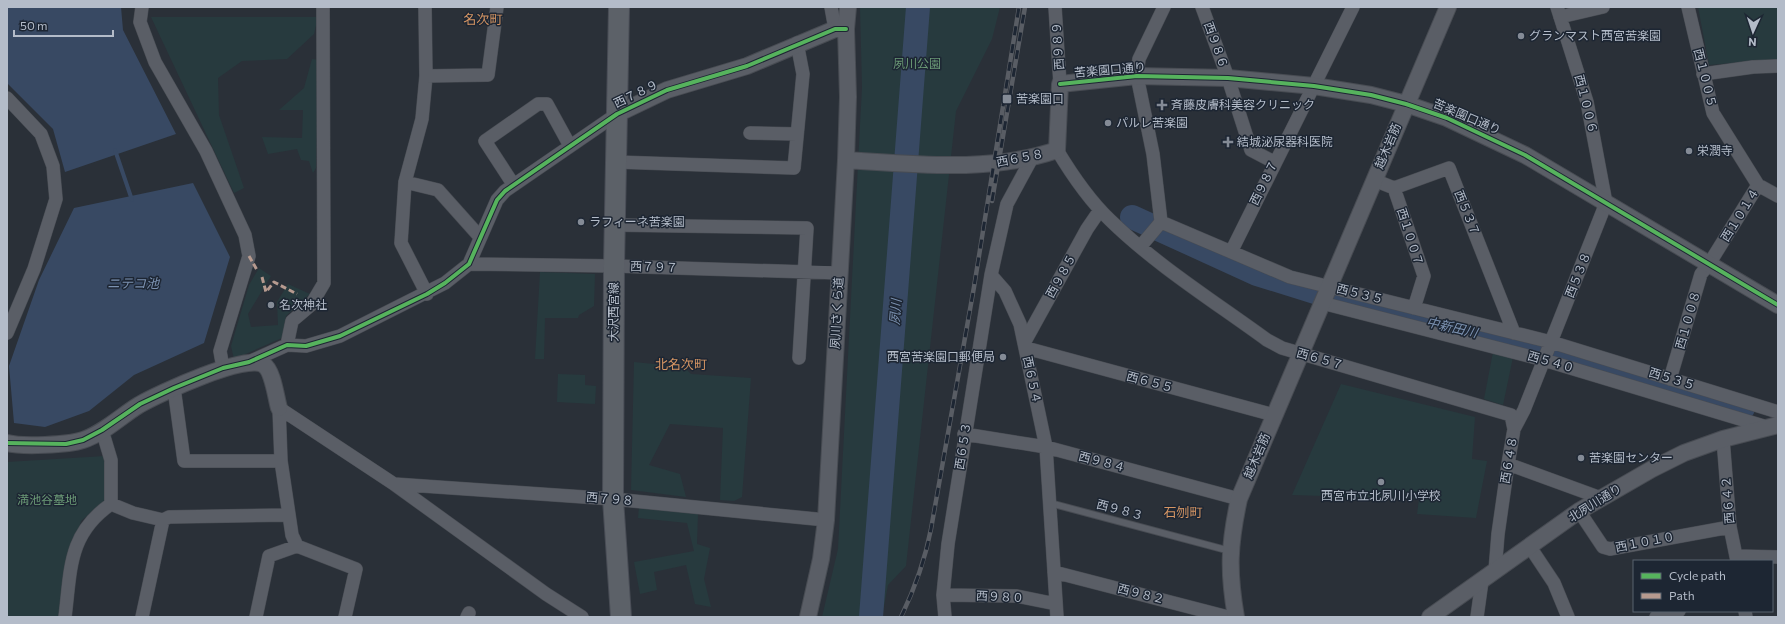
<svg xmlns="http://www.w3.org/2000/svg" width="1785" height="624" font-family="Commissioner,'Noto Sans JP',sans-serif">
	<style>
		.green { fill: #273a3e }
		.water { fill: #384963 }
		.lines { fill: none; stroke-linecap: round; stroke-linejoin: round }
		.stream { stroke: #384963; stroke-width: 4 }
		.river { stroke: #384963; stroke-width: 24 }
		.service-casing { stroke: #484c53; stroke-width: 8 }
		.minor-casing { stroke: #484c53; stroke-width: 14 }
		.tertiary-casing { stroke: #484c53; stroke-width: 18 }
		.primary-casing { stroke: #484c55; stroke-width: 22 }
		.service { stroke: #5a5e66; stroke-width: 6 }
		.minor { stroke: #5a5e66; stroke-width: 13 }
		.tertiary { stroke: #5a5e66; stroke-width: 16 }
		.primary { stroke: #5c6168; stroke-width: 20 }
		.rail-casing { stroke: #595d64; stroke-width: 4.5 }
		.rail { stroke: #1d2633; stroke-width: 3; stroke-dasharray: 9; stroke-linecap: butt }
		.quiet { stroke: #b69a8f; stroke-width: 3; stroke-dasharray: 6 3; stroke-linecap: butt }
		.cycleway-casing { stroke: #1d2633; stroke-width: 6 }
		.cycleway { stroke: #56b35d; stroke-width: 4 }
		.poi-dot { fill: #848b96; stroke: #1d2633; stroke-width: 1.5 }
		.labels { text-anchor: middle; stroke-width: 3; stroke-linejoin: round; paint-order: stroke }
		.poi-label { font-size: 12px; fill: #b4bcc9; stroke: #1d2633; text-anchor: start }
		.street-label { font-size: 12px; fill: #b4bcc9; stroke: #1d2633 }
		.park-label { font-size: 12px; fill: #6b9a76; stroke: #1d2633 }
		.neighbourhood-label { font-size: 13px; fill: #d59563; stroke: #1d2633 }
		.water-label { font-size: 13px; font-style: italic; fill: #7c92b1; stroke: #1d2633 }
	</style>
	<rect width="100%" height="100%" fill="#2a3038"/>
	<path class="green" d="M 860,7 L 1000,7 L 992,39 L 956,111 L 906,566 L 888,585 L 882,617 L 822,617 L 838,549 L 862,87 Z
		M 1698,7 L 1778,7 L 1778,59 L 1709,65 Z
		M 151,17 L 318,17 L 314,34 L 287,59 L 242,61 L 218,78 L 219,115 L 244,188 L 234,193 Z
		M 312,59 L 319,60 L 316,168 L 313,173 L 309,161 L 301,160 L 297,149 L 268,154 L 262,137 L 302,138 L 303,110 L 279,110 L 304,88 Z
		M 259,268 L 271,276 L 248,314 L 251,327 L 278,325 L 277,302 L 288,284 L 310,294 L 286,316 L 282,338 L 234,359 L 231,346 L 249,285 Z
		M 540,272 L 595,274 L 594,306 L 579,315 L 578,318 L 545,318 L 544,359 L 535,359 Z
		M 1493,352 L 1513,357 L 1503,405 L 1484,399 Z
		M 634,362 L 684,367 L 691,374 L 751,378 L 742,497 L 734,501 L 720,500 L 723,428 L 670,424 L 649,465 L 680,474 L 686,497 L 631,490 Z
		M 558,374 L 585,375 L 585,385 L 596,386 L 595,404 L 557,402 Z
		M 1341,384 L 1475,417 L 1472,459 L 1487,461 L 1476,518 L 1417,514 L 1419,499 L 1292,495 Z
		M 105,456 L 106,500 L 81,521 L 66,573 L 60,617 L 7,617 L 7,462 Z
		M 639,507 L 698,514 L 697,544 L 710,548 L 704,579 L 711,607 L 695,604 L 686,565 L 654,572 L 657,590 L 640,594 L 634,562 L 694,551 L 687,523 L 638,518 Z"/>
	<path class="water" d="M 7,7 L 121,7 L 123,30 L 176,134 L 65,172 L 53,129 L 7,83 Z
		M 193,183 L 230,257 L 204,343 L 134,375 L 89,411 L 45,427 L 14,423 L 9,366 L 39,280 L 74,208 Z"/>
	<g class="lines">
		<path class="stream" d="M 115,150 L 132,200"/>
		<path class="river" d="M 1132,217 L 1257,274 L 1347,302 L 1556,351 L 1743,408
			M 871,617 L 918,7"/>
		<defs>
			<path id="service" d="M 1050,503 L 1230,551"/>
			<path id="minor" d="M 142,7 L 140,22 L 155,62 L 206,151 L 245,235 L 249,256 L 220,351 L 223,368
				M 425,7 L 426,76 L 422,119 L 405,182 L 401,243 L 427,294
				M 831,7 L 835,29
				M 1055,7 L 1060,84
				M 1202,7 L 1228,78 L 1251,150 L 1274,162
				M 1688,7 L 1713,113 L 1758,185
				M 1560,17 L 1603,7
				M 1703,74 L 1753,67 L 1778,66
				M 426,76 L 488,75 L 497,7
				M 7,98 L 41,134 L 53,166 L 56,199 L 34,269 L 7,333
				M 750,133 L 797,134
				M 1057,150 C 1072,175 1089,200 1110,220 C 1156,265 1215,302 1267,340 L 1282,348 L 1511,415 L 1514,429
				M 1032,158 L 1007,204 L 991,275 L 1005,291 L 1020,324 L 1046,447 L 1057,617
				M 616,162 L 794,168 L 803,74 L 797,43
				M 1374,180 L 1394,188 L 1449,168 L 1514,333
				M 405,182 L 438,190 L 480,237
				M 513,184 L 485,141 L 538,104 L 547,104 L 570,146
				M 1394,188 L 1424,276 L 1414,308
				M 1161,222 L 1290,277 L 1551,342 L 1778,412
				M 1161,222 L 1153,154 L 1137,76 L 1139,59 L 1164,7
				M 615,225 L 807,228 L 799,358
				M 1140,247 L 1161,222
				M 1231,252 L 1353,7
				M 469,264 L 614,266 L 840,273
				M 1322,303 L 1544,360 L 1770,428
				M 1024,343 L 1087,229 L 1100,210
				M 287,345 L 292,321 L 311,305 L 324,283 L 323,7
				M 1026,348 L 1274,415
				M 249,362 L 287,345 L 306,346 L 340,336 L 445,283 L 469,264 L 497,200 L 505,191 L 617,114
				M 1670,379 L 1701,274 L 1709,264 L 1758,185 L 1778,196
				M 174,388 L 184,461 L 281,461
				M 279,408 L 394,484 L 546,594 L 582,617
				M 279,408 L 281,461 L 292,535 L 297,546 L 356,569 L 345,617
				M 102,430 L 111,460 L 111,504
				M 964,434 L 1046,447 L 1239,499
				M 1723,439 L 1730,527 L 1737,561
				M 1508,464 L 1601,498
				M 394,484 L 613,499 L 826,520
				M 111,504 L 133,513 L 163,520 L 169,517 L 289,515
				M 1579,511 L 1603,547 L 1610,549 L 1730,527
				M 1530,547 L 1554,583 L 1568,617
				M 1736,556 L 1778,557
				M 1495,571 L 1498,534 L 1508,464 L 1514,429 L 1524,410 L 1606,203 L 1587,102 L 1557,7
				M 1054,572 L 1228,617
				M 943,595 L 1017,596 L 1056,604
				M 1745,611 L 1746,617
				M 65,617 C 71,569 68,534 111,504
				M 142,617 L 163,520
				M 256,617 L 269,556 L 297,546
				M 467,617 L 469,613
				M 945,617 L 943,595 L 948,544 L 991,275
				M 1477,617 L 1482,581
				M 1656,617 L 1679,611"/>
			<path id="tertiary" d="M 617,114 L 667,90 L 747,66 L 835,29 L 846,29
				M 846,160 C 915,164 990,173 1057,150 L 1060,84 L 1137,76 L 1228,78 L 1314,86 L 1371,95 L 1406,104 L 1447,118 L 1525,155 L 1778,305
				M 7,443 C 22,447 68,445 83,440 C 104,433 121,416 139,405 C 158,394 248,352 264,365 C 273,371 276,398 279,408
				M 808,617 L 821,559 L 826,520 L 846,160 L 848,97 L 846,29 L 848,7
				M 1236,617 C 1228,571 1229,545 1239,499 L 1448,7
				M 1430,617 L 1579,511 L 1652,469 L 1684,453 L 1723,439 L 1778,425"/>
			<path id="primary" d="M 619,7 L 614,266 L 613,499 L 621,617"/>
		</defs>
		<use href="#service" class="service-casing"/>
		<use href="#minor" class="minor-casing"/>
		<use href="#tertiary" class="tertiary-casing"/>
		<use href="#primary" class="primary-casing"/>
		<use href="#service" class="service"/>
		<use href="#minor" class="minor"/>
		<use href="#tertiary" class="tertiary"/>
		<use href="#primary" class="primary"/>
		<defs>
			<path id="rail" d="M 992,201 L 1025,7
				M 901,617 C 915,588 925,560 931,529 L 974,287 L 1019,7"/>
		</defs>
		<use href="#rail" class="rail-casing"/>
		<use href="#rail" class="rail"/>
		<path class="quiet" d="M 249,256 L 257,270
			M 262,277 L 266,292 L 274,282 L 297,294"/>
		<defs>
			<path id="cycleway" d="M 1060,84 L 1137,76 L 1228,78 L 1314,86 L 1371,95 L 1406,104 L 1447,118 L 1525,155 L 1778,305
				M 7,443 L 66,444 L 83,440 L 102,430 L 140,404 L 174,388 L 223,368 L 249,362 L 287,345 L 306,346 L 340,336 L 427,294 L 445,283 L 469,264 L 497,200 L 505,191 L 617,114 L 667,90 L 747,66 L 835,29 L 846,29"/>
		</defs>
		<use href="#cycleway" class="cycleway-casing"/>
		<use href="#cycleway" class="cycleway"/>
	</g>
	<g class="poi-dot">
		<circle cx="1521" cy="36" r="4"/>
		<rect x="1002" y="94" width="10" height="10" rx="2"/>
		<path d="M1160 99h4v4h4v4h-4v4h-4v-4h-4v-4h4z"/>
		<circle cx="1108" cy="123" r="4"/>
		<path d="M1226 136h4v4h4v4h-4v4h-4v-4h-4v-4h4z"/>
		<circle cx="1689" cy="151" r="4"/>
		<circle cx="581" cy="222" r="4"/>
		<circle cx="271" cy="305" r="4"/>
		<circle cx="1003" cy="357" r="4"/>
		<circle cx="1581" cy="458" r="4"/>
		<circle cx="1381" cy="482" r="4"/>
	</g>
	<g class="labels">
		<g class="poi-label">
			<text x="1529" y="40">グランマスト西宮苦楽園</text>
			<text x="1016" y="103">苦楽園口</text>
			<text x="1171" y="109">斉藤皮膚科美容クリニック</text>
			<text x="1116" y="127">パルレ苦楽園</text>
			<text x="1237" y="146">結城泌尿器科医院</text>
			<text x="1697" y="155">栄潤寺</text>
			<text x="589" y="226">ラフィーネ苦楽園</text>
			<text x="279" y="309">名次神社</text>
			<text x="995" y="361" text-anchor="end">西宮苦楽園口郵便局</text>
			<text x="1589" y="462">苦楽園センター</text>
			<text x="1381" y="500" text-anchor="middle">西宮市立北夙川小学校</text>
		</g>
		<g class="street-label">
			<text transform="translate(1216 45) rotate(70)" y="4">西９８６</text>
			<text transform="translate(1058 46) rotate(-94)" y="4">西９８９</text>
			<text transform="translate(1110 70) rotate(-5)" y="4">苦楽園口通り</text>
			<text transform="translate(1705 78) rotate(76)" y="4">西１００５</text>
			<text transform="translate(636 94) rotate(-26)" y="4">西７８９</text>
			<text transform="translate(1586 104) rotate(76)" y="4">西１００６</text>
			<text transform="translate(1467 117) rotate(23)" y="4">苦楽園口通り</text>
			<text transform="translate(1388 146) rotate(-67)" y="4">越木岩筋</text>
			<text transform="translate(1020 158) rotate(-11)" y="4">西６５８</text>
			<text transform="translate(1264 183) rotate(-64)" y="4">西９８７</text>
			<text transform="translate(1467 213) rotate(68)" y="4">西５３７</text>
			<text transform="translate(1740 215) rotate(-58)" y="4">西１０１４</text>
			<text transform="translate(1410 237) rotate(72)" y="4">西１００７</text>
			<text transform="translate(654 267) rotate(2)" y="4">西７９７</text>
			<text transform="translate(1578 275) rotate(-68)" y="4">西５３８</text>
			<text transform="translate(1061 276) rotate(-61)" y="4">西９８５</text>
			<text transform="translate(1360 294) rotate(14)" y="4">西５３５</text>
			<text transform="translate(614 312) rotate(-90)" y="4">大沢西宮線</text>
			<text transform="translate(837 313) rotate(-87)" y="4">夙川さくら道</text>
			<text transform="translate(1688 320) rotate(-74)" y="4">西１００８</text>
			<text transform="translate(1320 359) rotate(16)" y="4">西６５７</text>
			<text transform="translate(1551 362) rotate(16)" y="4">西５４０</text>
			<text transform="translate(1672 379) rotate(17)" y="4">西５３５</text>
			<text transform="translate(1032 380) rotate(78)" y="4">西６５４</text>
			<text transform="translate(1150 382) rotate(15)" y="4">西６５５</text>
			<text transform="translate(963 446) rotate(-81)" y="4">西６５３</text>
			<text transform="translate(1257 456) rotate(-67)" y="4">越木岩筋</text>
			<text transform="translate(1509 460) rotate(-80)" y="4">西６４８</text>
			<text transform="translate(1102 462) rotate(15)" y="4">西９８４</text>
			<text transform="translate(610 499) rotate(5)" y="4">西７９８</text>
			<text transform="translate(1728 500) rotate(-95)" y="4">西６４２</text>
			<text transform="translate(1595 503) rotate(-32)" y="4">北夙川通り</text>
			<text transform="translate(1120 510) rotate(15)" y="4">西９８３</text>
			<text transform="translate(1645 542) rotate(-11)" y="4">西１０１０</text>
			<text transform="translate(1141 594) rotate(14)" y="4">西９８２</text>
			<text transform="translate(1000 597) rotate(3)" y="4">西９８０</text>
		</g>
		<g class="park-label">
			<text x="917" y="68">夙川公園</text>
			<text x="47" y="504">満池谷墓地</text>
		</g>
		<g class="neighbourhood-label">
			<text x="483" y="24">名次町</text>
			<text x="681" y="369">北名次町</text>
			<text x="1183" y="517">石刎町</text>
		</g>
		<g class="water-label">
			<text x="133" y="288">ニテコ池</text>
			<text transform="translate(895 312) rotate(-86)" y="5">夙川</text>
			<text transform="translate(1452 327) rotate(13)" y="5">中新田川</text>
		</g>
	</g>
	<rect width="1785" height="624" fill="none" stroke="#b4bcc9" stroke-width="16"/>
	<rect x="1633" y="560" width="140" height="52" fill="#1d2633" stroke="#59626f"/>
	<rect x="1641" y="573" width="20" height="6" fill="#56b35d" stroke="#59626f"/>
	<text x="1669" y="580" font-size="12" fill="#b4bcc9">Cycle path</text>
	<rect x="1641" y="593" width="20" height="6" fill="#b69a8f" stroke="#59626f"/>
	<text x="1669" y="600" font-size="12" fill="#b4bcc9">Path</text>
	<g transform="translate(1753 32) rotate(183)" stroke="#1d2633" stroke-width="3" paint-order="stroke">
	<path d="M0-3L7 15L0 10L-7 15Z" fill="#b4bcc9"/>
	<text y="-6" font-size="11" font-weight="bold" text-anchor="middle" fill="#b4bcc9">N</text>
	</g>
	<path d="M14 30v6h99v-6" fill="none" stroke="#b4bcc9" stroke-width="2"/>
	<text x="20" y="30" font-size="12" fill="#b4bcc9" stroke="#1d2633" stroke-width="3" paint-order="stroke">50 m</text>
</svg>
